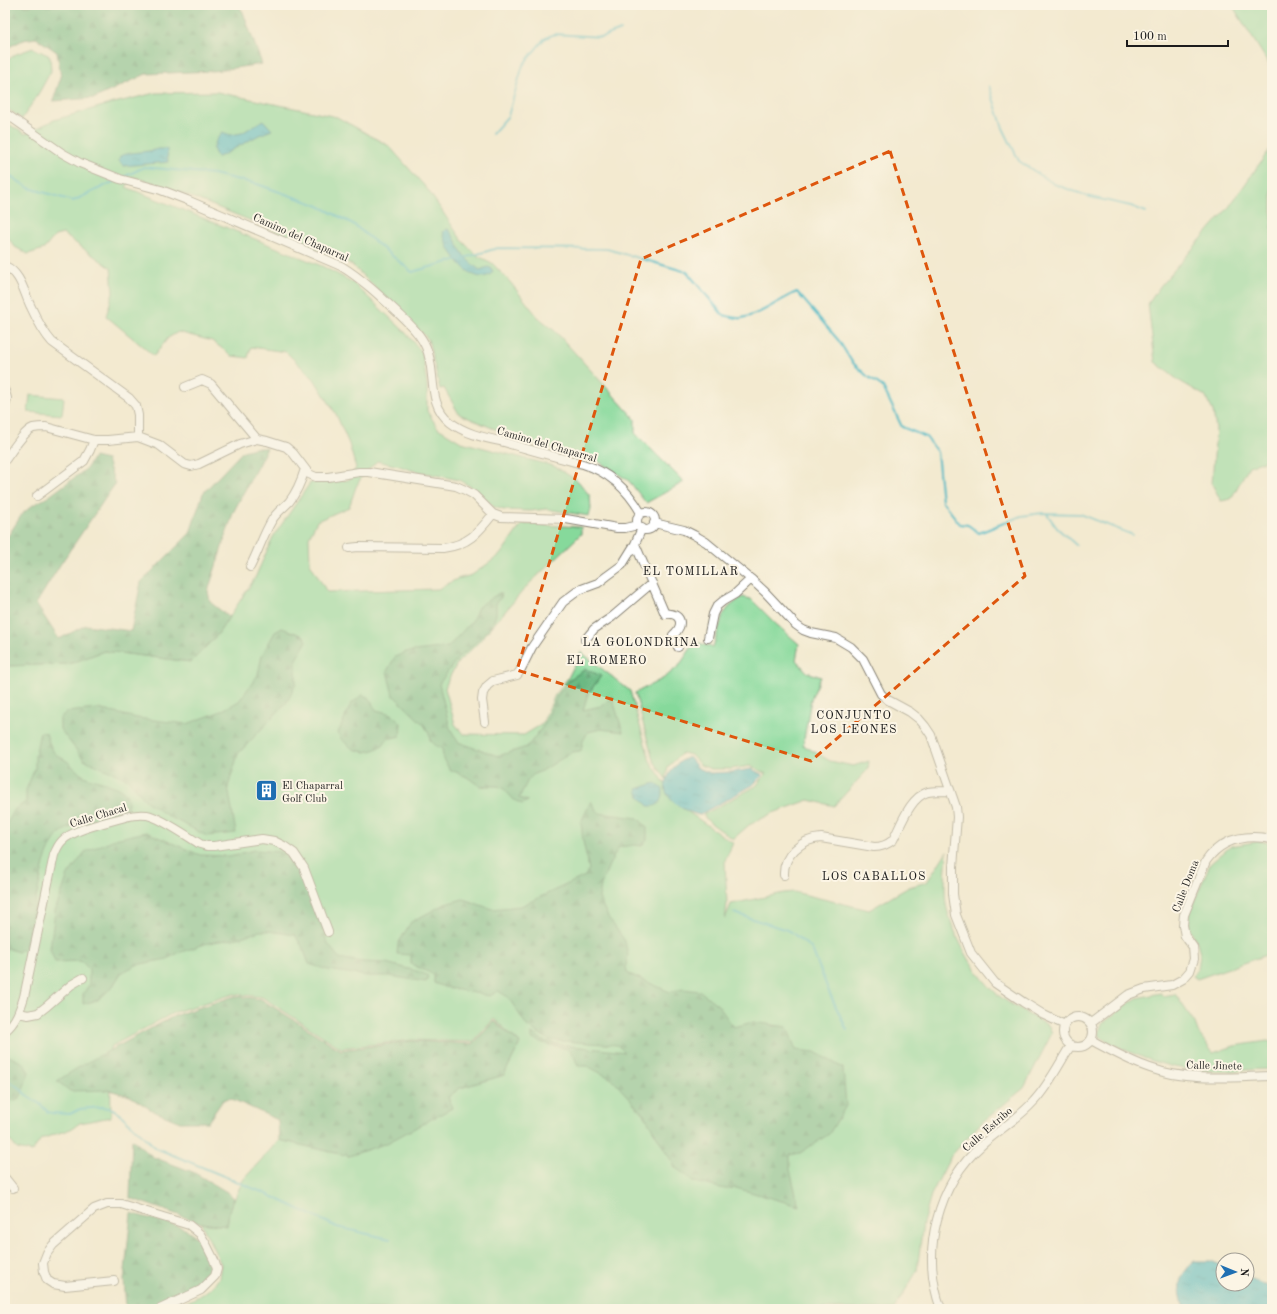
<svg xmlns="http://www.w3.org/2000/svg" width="1277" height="1314" font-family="'Old Standard TT',serif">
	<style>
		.grass { fill: #86d99b; stroke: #517a5c }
		.forest { fill: url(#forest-firs); stroke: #446a50 }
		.water { fill: url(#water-ripples); stroke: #336a70 }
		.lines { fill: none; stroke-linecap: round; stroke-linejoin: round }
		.stream { stroke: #4ab8c5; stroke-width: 2 }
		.minor-casing { stroke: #888376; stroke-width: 10 }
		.minor { stroke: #fff; stroke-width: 8 }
		.marked { fill: none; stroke: #de560d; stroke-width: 3; stroke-dasharray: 8 5; stroke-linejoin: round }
		.labels { text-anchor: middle; stroke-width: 4; stroke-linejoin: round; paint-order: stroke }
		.street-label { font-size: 11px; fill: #1c1c1c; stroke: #fcf5e5 }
		.poi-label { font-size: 11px; fill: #1c1c1c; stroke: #fcf5e5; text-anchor: start }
		.neighbourhood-label { font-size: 12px; letter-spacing: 1px; fill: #1c1c1c; stroke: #fcf5e5 }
	</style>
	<defs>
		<pattern id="forest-firs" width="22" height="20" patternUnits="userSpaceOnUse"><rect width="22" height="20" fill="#6cb983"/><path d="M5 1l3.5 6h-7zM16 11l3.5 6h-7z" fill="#5d9e71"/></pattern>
		<pattern id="water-ripples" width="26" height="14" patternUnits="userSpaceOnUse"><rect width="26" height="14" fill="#4ab8c5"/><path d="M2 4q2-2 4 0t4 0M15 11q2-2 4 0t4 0" fill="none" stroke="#3d959f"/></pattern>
	</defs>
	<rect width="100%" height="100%" fill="#fcf5e5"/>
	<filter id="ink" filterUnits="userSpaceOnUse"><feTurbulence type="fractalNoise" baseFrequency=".025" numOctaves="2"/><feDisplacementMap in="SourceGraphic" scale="8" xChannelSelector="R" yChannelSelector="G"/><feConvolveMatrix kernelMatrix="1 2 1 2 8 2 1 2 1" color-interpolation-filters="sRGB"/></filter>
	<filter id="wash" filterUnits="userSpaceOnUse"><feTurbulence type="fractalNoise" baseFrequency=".012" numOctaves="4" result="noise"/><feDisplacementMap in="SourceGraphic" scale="16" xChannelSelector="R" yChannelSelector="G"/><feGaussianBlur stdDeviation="0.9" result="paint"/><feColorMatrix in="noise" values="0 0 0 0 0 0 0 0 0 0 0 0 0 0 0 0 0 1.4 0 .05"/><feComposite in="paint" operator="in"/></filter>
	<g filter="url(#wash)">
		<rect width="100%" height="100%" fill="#f3ead0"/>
		<path class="grass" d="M 1232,5 L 1272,5 L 1272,69 Z
			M 33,48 L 50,56 L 51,71 L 40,91 L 22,119 L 5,107 L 5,62 L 16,54 Z
			M 217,92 L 337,117 L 389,146 L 428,190 L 463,242 L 478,256 L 492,263 L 510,282 L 538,317 L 555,331 L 635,419 L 635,433 L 684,482 L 646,503 L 629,481 L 590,456 L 545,447 L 492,428 L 459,414 L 444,388 L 440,389 L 428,339 L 352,265 L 284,234 L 164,186 L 133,177 L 126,187 L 322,266 L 352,282 L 404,331 L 422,352 L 427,385 L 427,411 L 438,428 L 461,442 L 554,466 L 578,481 L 590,496 L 591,509 L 589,516 L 546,509 L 531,511 L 504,510 L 494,507 L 475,489 L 459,480 L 411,470 L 399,466 L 377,461 L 361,478 L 356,487 L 349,507 L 317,521 L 309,537 L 310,563 L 327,592 L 438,589 L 457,579 L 472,575 L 500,555 L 522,524 L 581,527 L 581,534 L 528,585 L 476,645 L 458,662 L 449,678 L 445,688 L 455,724 L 463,734 L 524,735 L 542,724 L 555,695 L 568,678 L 581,652 L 630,691 L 650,761 L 681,807 L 733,843 L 725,861 L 727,904 L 725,919 L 731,904 L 784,893 L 794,892 L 869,910 L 909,887 L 927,882 L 947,851 C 946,868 943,892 947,909 C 955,939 977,979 1002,998 C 1017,1009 1034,1017 1049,1026 L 1052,1033 L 1024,1088 L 980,1124 L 951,1156 L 931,1195 L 923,1223 L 917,1271 L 894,1309 L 173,1309 L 203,1294 L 214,1285 L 219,1278 L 221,1264 L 201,1223 L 227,1226 L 229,1211 L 243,1180 L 279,1140 L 349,1156 L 452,1108 L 448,1097 L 460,1088 L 504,1075 L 520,1043 L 494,1019 L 473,1042 L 412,1040 L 341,1048 L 262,997 L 234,994 L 175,1012 L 110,1047 L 111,1117 L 80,1123 L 71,1129 L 41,1139 L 32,1152 L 17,1149 L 8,1138 L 5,1137 L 5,666 L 69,664 L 104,651 L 191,662 L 218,634 L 255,578 L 273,537 L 310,483 L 349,480 L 356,468 L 349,444 L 336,414 L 314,379 L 286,352 L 251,347 L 248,358 L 232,356 L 212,341 L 178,332 L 168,338 L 154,356 L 106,316 L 113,293 L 111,268 L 63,234 L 55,236 L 44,249 L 28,254 L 15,247 L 5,234 L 5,122 L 25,134 L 54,120 L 110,104 L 155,93 Z
			M 1272,146 L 1272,459 L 1249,466 L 1231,499 L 1221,501 L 1212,484 L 1216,429 L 1213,411 L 1205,396 L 1178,380 L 1155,362 L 1148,304 L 1161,285 L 1229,207 Z
			M 30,395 L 64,398 L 62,415 L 28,412 Z
			M 742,597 L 751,599 L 776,624 L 799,644 L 796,660 L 807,672 L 821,677 L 811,699 L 803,745 L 830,761 L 853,766 L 869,761 L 868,769 L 834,806 L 809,800 L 773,813 L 749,825 L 733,839 L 709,822 L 703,815 L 756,786 L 766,774 L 751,766 L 731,769 L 711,769 L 700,765 L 691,755 L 682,753 L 668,767 L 666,779 L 653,760 L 635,693 L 664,678 L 679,666 L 695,642 L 713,647 L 723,615 L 729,607 Z
			M 1261,841 L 1272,844 L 1272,953 L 1197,979 L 1193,976 L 1198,969 L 1200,954 L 1197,942 L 1189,928 L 1189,913 L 1210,864 L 1231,846 Z
			M 1161,993 L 1162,996 L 1175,994 L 1195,1023 L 1199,1034 L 1213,1053 L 1234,1046 L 1267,1041 L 1272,1042 L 1272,1069 C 1252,1069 1231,1072 1211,1071 C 1171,1071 1134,1056 1100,1037 L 1099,1031 L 1102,1024 L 1123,1007 L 1137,998 Z"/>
		<path class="forest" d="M 5,5 L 238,5 L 243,12 L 262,64 L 213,71 L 146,74 L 95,98 L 53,101 L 61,77 L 57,52 L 36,38 L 23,40 L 5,49 Z
			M 255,448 L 267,448 L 233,513 L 208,591 L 210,602 L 229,617 L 218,634 L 191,662 L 104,651 L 69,664 L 5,666 L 5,541 L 22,514 L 33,505 L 48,497 L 86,469 L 94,457 L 107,460 L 115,484 L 60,565 L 36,604 L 59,639 L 86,625 L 131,631 L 141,582 L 190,533 L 203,493 L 243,451 Z
			M 499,593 L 502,593 L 501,598 L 496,602 L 496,615 L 492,625 L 468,650 L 457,659 L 439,684 L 450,728 L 458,742 L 498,756 L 527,747 L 544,725 L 557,696 L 570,679 L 586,669 L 601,676 L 588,694 L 583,710 L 601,706 L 612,697 L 623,732 L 601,729 L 588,732 L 583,741 L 581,751 L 572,752 L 542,771 L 534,774 L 528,780 L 519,798 L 528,801 L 522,804 L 514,800 L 504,789 L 498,786 L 486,786 L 481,787 L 467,777 L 449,769 L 443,757 L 442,748 L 436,746 L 430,740 L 429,733 L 424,725 L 393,695 L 387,671 L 395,657 L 406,652 L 448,647 L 472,621 L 478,607 Z
			M 282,628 L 304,636 L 307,641 L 296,659 L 296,684 L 287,702 L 238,754 L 228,787 L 236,833 L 207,836 L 168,816 L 146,801 L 128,779 L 84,760 L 60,729 L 60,718 L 66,712 L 98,709 L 137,718 L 187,724 L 219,712 L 239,701 L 258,675 L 262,655 L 275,632 Z
			M 362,695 L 368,697 L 376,710 L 392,714 L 401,723 L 400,736 L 387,739 L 383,745 L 374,750 L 365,752 L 353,749 L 340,738 L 338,733 L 351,704 Z
			M 40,732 L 46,733 C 48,739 50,746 53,751 C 56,756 63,758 68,762 C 73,766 78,773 84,776 C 98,783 138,786 126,809 C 111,814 72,824 60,833 C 53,839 47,854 44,863 L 25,948 L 18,952 L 7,948 L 5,954 L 5,827 L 15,809 L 26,802 L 26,790 L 35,768 L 35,756 Z
			M 591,801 L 598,813 L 638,818 L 647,827 L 647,840 L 642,846 L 635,845 L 619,847 L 609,865 L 601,885 L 599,898 L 608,917 L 625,941 L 628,955 L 626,965 L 627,973 L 670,992 L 683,989 L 700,991 L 719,1006 L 733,1027 L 753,1022 L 787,1027 L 796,1050 L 815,1052 L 843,1068 L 846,1106 L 829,1134 L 800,1153 L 790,1155 L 790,1170 L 799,1206 L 736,1188 L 725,1189 L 694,1182 L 675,1167 L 645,1116 L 612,1079 L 591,1068 L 587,1066 L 578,1066 L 574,1056 L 568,1049 L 549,1045 L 532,1039 L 532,1033 L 544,1041 L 562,1045 L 625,1052 L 617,1045 L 549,1040 L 527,1026 L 508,997 L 498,991 L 490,996 L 444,987 L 434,983 L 434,975 L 411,964 L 411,955 L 397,954 L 398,944 L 411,922 L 445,904 L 463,899 L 492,909 L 521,906 L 585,876 L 589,869 L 583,841 L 581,822 Z
			M 146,832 L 200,855 L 229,856 L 255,850 L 281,852 L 300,868 L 328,944 L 339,958 L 361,962 L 386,963 L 420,972 L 428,976 L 426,982 L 389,976 L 367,976 L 328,970 L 309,964 L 303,948 L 295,935 L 269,931 L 260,931 L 238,938 L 208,943 L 178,953 L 167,959 L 136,965 L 121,973 L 113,986 L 98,1000 L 83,1004 L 83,994 L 89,985 L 89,969 L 81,961 L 55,962 L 50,949 L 55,911 L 68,875 L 85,852 L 115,839 Z
			M 235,996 L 261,999 L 341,1050 L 412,1041 L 473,1044 L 494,1021 L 520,1043 L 504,1075 L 460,1088 L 448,1097 L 452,1108 L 387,1143 L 349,1156 L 279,1140 L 278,1120 L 230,1098 L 223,1100 L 208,1122 L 180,1122 L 153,1111 L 130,1096 L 109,1090 L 70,1091 L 57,1081 L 84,1064 L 176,1015 Z
			M 5,1055 L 9,1056 L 23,1063 L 29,1072 L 20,1098 L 5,1103 Z
			M 132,1139 L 153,1157 L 193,1172 L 227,1192 L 234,1198 L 229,1211 L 227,1226 L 201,1223 L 130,1198 Z
			M 131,1213 C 145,1218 182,1225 192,1233 C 199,1238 204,1247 207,1256 C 209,1261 213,1268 211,1273 C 208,1284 159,1307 148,1309 C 141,1310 133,1309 126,1309 L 124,1280 Z"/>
		<path class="water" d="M 263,120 L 272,130 L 259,135 L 221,156 L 217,157 L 213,149 L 216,141 L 222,132 L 231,135 L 242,133 Z
			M 158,149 L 167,149 L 168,162 L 124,166 L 119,161 L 120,156 C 133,151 145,153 158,149 Z
			M 448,229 C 453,234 456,242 460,249 C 464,257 472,265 480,270 L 488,267 L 491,268 L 493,272 C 478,287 459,264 451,252 C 447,246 445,239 443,232 L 445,230 Z
			M 689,757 L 698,768 L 711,773 L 732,772 L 752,769 L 763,775 L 753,785 L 699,815 C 688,812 673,805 667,794 C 660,781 677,760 689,757 Z
			M 655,783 L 663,789 C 663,800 661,807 648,806 L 639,796 L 637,789 Z
			M 1194,1261 L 1211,1261 L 1223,1266 L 1223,1284 L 1247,1284 L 1247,1277 L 1272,1288 L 1272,1309 L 1184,1309 C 1178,1284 1176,1280 1194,1261 Z"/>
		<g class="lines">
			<path class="stream" d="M 989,86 L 1003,128 L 1019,161 L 1054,184 L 1090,197 L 1131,206 L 1146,212
				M 492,134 L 508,116 L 523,65 L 544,39 L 554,34 L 602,37 L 621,30
				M 5,173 L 29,188 L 73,201 L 117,180
				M 124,177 L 144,167 L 213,174 L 257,184 L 317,205 L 353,224 L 412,272 L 459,259
				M 464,258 L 498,248 L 607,249 L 687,272 L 723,315 C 729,316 736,319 742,318 C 763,314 778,300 797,292 L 839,341 L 852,362 L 867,376 L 883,387 L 902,427 L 926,437 L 937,452 L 942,501 L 960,524 L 968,525 L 979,533 L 1021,516 L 1042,513 L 1080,514 L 1133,535
				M 1047,514 L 1057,528 L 1076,545
				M 734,913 L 790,931 L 812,949 L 829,992 L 847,1030
				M 5,1079 L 20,1088 L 25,1094 L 40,1104 L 48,1112 L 52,1113 L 70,1114 L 80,1109 L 103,1107 L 113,1109 L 120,1114 L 156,1148 L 269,1195 L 337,1227 L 390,1239"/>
		</g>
	</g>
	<g filter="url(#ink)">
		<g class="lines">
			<defs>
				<path id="minor" d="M 5,113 L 62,153 L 80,163 L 120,179 L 161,190 L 187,200 L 341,266 C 362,279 379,295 397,312 C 407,322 420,333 426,347 C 437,372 426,403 450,422 C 465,434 486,438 504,442 C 530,450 557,457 583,464 C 609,472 628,490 641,513
					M 5,266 C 21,273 24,293 31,307 C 37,320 43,332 52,342 L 129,398 L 136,406 L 138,415 L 138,437
					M 185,387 L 202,380 L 211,384 L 257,439
					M 5,391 L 7,398 L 5,406
					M 5,460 C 12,451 23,432 33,428 C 38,427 42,427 46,427 L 94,440 L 108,440 L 138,437 L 159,445 L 184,464 L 191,466 L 199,464 L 240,444 L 257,439 L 267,441 L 286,447 L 293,453 L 309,474 L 316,477 L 328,477 L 359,472 L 369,472 L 456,486 L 465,490 L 474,495 L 493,514 L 501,517 L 566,519 L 617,528 L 625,528 L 638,525
					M 37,496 L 84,461 L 90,450 L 94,440
					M637 521a9 9 0 1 1 18 0a9 9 0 1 1-18 0Z
					M 654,523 L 684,530 L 694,535 L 706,542 L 751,579 L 765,592 L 796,625 L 803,630 L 811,633 L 836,638 L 851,647 L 863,659 L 881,694 L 888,700 L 910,712 L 919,719 L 925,726 L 931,735 L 956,807 L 957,817 L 953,867 L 953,894 L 956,915 L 971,953 L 995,983 L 1023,1002 L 1044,1015 L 1065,1025
					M 642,528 L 635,544 L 665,614 C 681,612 685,625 673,635 L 678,647
					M 349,548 L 358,547 L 443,548 C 468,545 478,533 493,514
					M 250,567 C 258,552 263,535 272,520 C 276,513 283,508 289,502 C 297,492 301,482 305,469
					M 708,638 L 713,614 L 717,606 L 723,601 L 735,594 L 751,579
					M 585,640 L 594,629 L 612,617 L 652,583
					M 485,722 L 482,700 L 483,693 L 487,686 L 493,681 L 517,675 L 520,671 L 532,647 L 563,602 L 579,590 L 598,583 L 607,576 L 622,565 L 635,544
					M 784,875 C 783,855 802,839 821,838 L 874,847 C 882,847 887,845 893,840 C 901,825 910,797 928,792 C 935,791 943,791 950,791
					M 19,1013 L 28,1015 L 38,1013 L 47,1006 L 71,985 L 83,978
					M1063 1032a15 15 0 1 1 30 0a15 15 0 1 1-30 0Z
					M 1091,1023 L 1128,995 L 1144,989 L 1172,985 L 1183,979 L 1190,971 L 1194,959 L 1193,947 L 1185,936 L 1183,925 L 1184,915 L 1206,861 C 1222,838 1246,834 1272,839
					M 5,1031 C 16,1022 20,1010 24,997 L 54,855 C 56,850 58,845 62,841 C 73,829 109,822 125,817 C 132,815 139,814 147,815 C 160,817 187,836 200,844 L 207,846 L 214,846 L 262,839 L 274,841 L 284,846 L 294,853 L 304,868 L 328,932
					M 1091,1040 C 1110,1050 1129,1061 1150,1068 C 1188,1082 1232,1077 1272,1076
					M 5,1178 L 13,1188
					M 114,1281 L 65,1286 L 53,1284 L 47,1280 L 44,1272 L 43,1263 L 47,1253 L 53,1245 L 94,1209 L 107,1204 L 121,1204 L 189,1225 L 200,1234 L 206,1244 L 214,1260 L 217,1269 L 215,1276 L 201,1290 L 160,1309
					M 941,1309 C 920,1252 937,1184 983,1144 C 1000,1129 1019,1118 1034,1101 C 1049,1085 1059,1064 1071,1045"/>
			</defs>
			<use href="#minor" class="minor-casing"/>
			<use href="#minor" class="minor"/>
		</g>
	</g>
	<path d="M0 0H1277V1314H0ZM 890,151 L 1025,576 L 811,761 L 517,670 L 641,259 Z" fill="#f3ead0" fill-opacity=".55" fill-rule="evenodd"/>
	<path class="marked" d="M 890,151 L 1025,576 L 811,761 L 517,670 L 641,259 Z"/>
	<defs>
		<symbol id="building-square" viewBox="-11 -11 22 22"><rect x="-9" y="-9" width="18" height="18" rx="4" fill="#1f6fb2" stroke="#fcf5e5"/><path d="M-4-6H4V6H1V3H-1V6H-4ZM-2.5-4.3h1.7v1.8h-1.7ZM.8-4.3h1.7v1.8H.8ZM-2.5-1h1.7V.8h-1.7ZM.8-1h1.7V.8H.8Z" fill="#fff"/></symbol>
	</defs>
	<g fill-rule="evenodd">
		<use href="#building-square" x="254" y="778" width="25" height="25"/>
	</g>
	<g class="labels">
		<g class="street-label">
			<text transform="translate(301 237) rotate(24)" y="4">Camino del Chaparral</text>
			<text transform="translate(547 444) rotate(16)" y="4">Camino del Chaparral</text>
			<text transform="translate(98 815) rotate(-17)" y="4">Calle Chacal</text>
			<text transform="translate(1185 886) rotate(-69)" y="4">Calle Doma</text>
			<text transform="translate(1214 1065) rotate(1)" y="4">Calle Jinete</text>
			<text transform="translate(987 1129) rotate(-41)" y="4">Calle Estribo</text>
		</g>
		<g class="poi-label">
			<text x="282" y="789">El Chaparral<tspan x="282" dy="13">Golf Club</tspan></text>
		</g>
		<g class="neighbourhood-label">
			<text x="691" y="575">EL TOMILLAR</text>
			<text x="641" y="646">LA GOLONDRINA</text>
			<text x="607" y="664">EL ROMERO</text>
			<text x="854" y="719">CONJUNTO<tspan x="854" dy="14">LOS LEONES</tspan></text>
			<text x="874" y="880">LOS CABALLOS</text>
		</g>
	</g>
	<rect width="1277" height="1314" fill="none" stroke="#fcf5e5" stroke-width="20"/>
	<g transform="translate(1235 1272) rotate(91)"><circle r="19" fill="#fcf5e5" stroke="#a29e95"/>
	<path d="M0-3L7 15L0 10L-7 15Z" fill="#1f6fb2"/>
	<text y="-6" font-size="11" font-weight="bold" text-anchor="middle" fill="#1c1c1c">N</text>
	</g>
	<path d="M1127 40v6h101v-6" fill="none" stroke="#1c1c1c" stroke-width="2"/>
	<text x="1133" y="40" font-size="12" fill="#1c1c1c" stroke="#fcf5e5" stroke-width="3" paint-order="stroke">100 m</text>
</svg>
